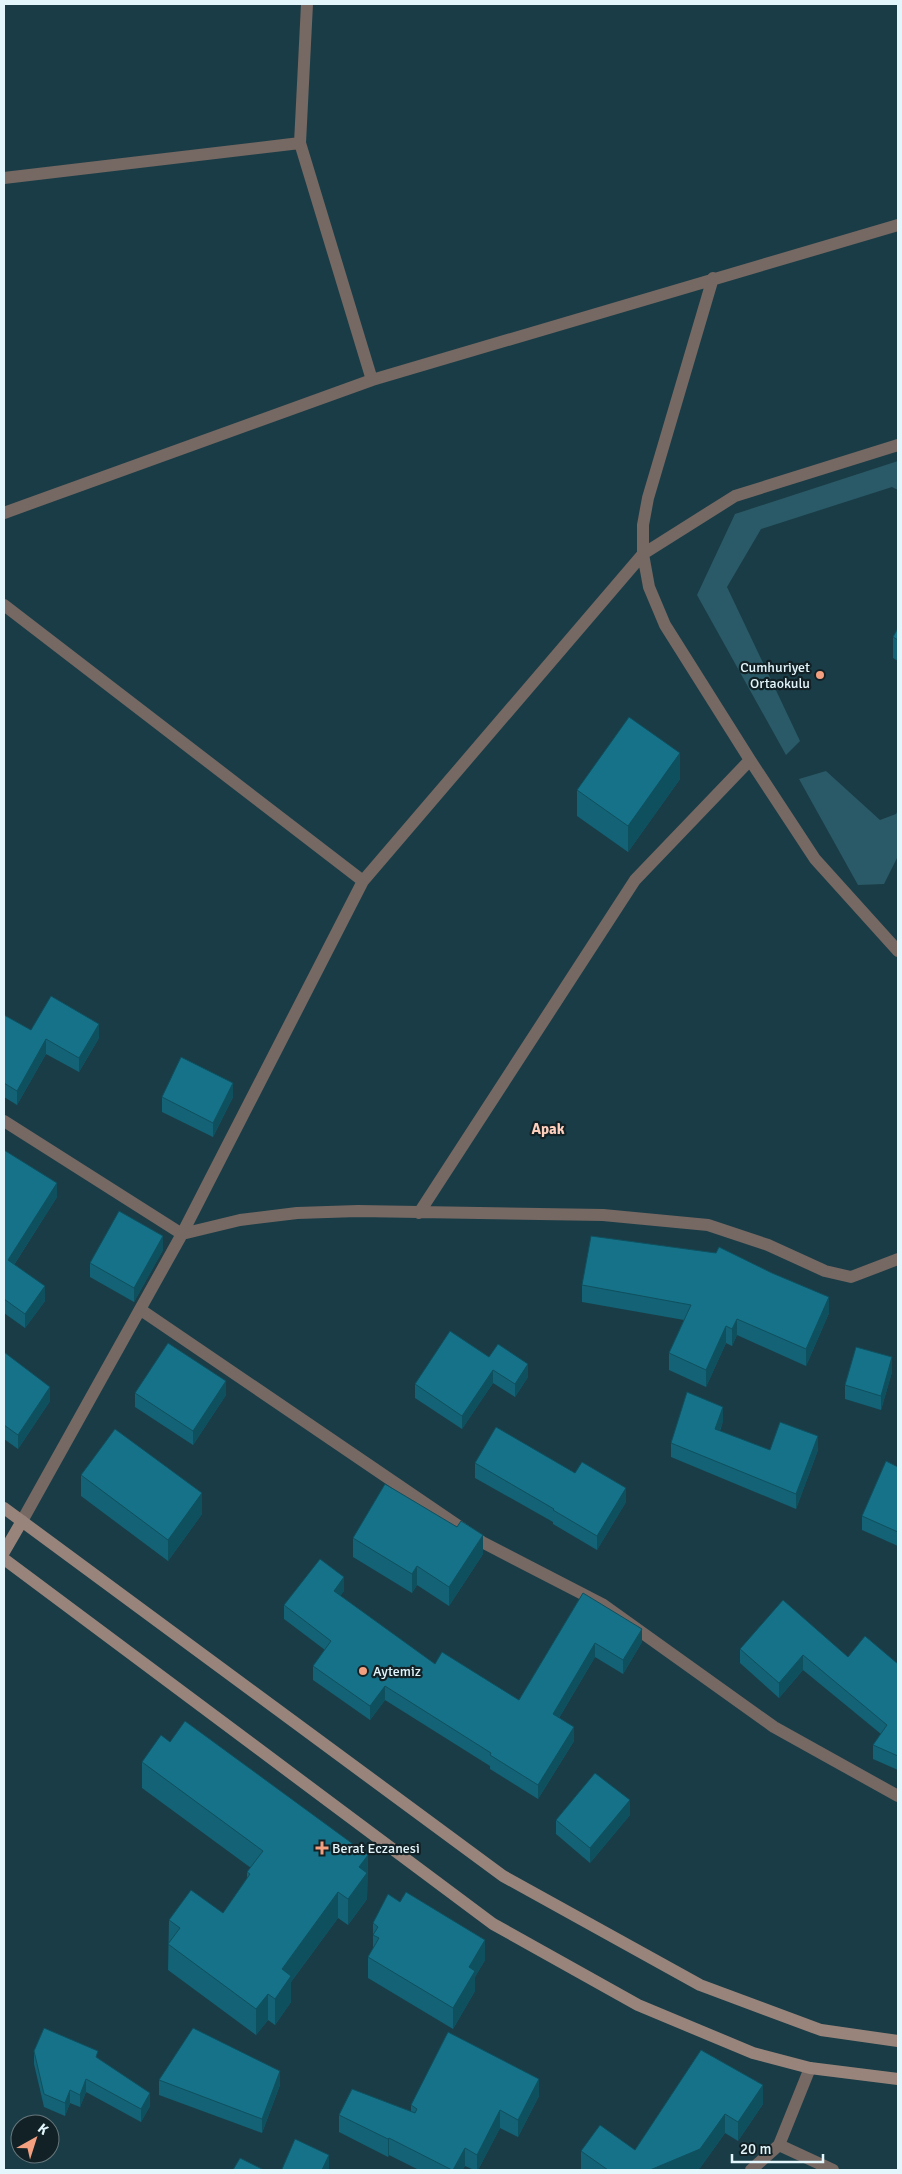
<svg xmlns="http://www.w3.org/2000/svg" width="902" height="2174" font-family="Signika,sans-serif">
	<style>
		.green { fill: #2a5a67 }
		.lines { fill: none; stroke-linecap: round; stroke-linejoin: round }
		.minor { stroke: #766863; stroke-width: 12 }
		.secondary { stroke: #99847b; stroke-width: 12 }
		.wall { fill: #136275 }
		.shaded-wall { fill: #0f505f }
		.building { fill: #167288; stroke: #0f505f }
		.poi-dot { fill: #f2a080; stroke: #122125; stroke-width: 2 }
		.labels { text-anchor: middle; stroke-width: 4.5; stroke-linejoin: round; paint-order: stroke }
		.poi-label { font-size: 14px; fill: #e3f6fc; stroke: #122125; text-anchor: start }
		.neighbourhood-label { font-size: 15px; font-weight: bold; fill: #fecfbc; stroke: #122125 }
	</style>
	<rect width="100%" height="100%" fill="#1a3c46"/>
	<path class="green" d="M 898,461 L 898,490 L 892,487 L 761,529 L 727,587 L 800,741 L 786,755 L 697,595 L 735,514 Z
		M 826,771 L 880,820 L 896,814 L 898,810 L 898,856 L 884,884 L 858,885 L 799,779 Z"/>
	<g class="lines">
		<path class="minor" d="M 307,4 L 300,143 L 372,380
			M 4,178 L 300,143
			M 713,278 L 648,498 L 643,525 L 643,554 L 649,587 L 665,625 L 750,760 L 815,859 L 898,951
			M 4,513 L 372,380 L 898,225
			M 4,605 L 363,881
			M 4,1121 L 182,1234 L 240,1220 L 297,1213 L 358,1211 L 603,1215 L 708,1225 L 768,1245 L 825,1271 L 851,1277 L 898,1259
			M 419,1213 L 635,880 L 750,760
			M 141,1310 L 482,1542 L 602,1604 L 774,1727 L 898,1796
			M 22,1521 L 182,1234 L 363,881 L 643,554 L 735,496 L 898,445
			M 779,2145 L 833,2170
			M 751,2170 L 779,2145 L 810,2068"/>
		<path class="secondary" d="M 4,1508 L 503,1876 L 700,1985 L 821,2030 L 898,2041
			M 4,1552 L 22,1521
			M 4,1559 L 493,1924 L 638,2005 L 753,2053 L 810,2068 L 898,2079"/>
	</g>
	<path class="wall" d="M 898,628 L 898,661 L 893,658 L 893,637 Z
		M 680,779 L 628,852 L 577,816 L 577,790 Z
		M 4,1015 L 31,1030 L 99,1038 L 79,1072 L 46,1054 L 17,1105 L 4,1097 Z
		M 162,1097 L 233,1097 L 213,1137 L 162,1112 Z
		M 4,1150 L 57,1197 L 14,1265 L 45,1301 L 25,1328 L 4,1313 Z
		M 163,1250 L 134,1302 L 90,1277 L 90,1263 Z
		M 582,1285 L 829,1313 L 806,1366 L 737,1335 L 732,1346 L 726,1343 L 706,1387 L 669,1370 L 669,1353 L 684,1320 L 582,1302 Z
		M 4,1352 L 50,1401 L 18,1449 L 4,1439 Z
		M 489,1357 L 528,1377 L 515,1397 L 493,1383 L 462,1429 L 415,1398 L 415,1384 Z
		M 892,1372 L 881,1410 L 845,1399 L 845,1385 Z
		M 135,1393 L 226,1395 L 193,1445 L 135,1407 Z
		M 723,1421 L 720,1431 L 770,1450 L 818,1450 L 796,1509 L 671,1457 L 671,1443 Z
		M 475,1463 L 626,1502 L 597,1550 L 553,1524 L 553,1522 L 475,1478 Z
		M 898,1467 L 898,1546 L 862,1530 L 862,1516 Z
		M 81,1475 L 202,1514 L 168,1561 L 81,1496 Z
		M 457,1527 L 483,1554 L 449,1606 L 417,1585 L 412,1593 L 353,1557 L 353,1538 Z
		M 344,1591 L 340,1596 L 435,1664 L 519,1700 L 583,1593 L 642,1642 L 623,1674 L 595,1657 L 559,1718 L 574,1741 L 538,1799 L 490,1769 L 490,1766 L 385,1700 L 370,1720 L 313,1680 L 313,1666 L 325,1650 L 284,1619 L 284,1605 Z
		M 740,1649 L 848,1657 L 898,1664 L 898,1770 L 873,1759 L 873,1745 L 881,1734 L 803,1670 L 779,1698 L 740,1663 Z
		M 170,1742 L 368,1855 L 367,1899 L 348,1925 L 338,1918 L 291,1982 L 291,2002 L 275,2025 L 268,2020 L 256,2035 L 168,1970 L 169,1920 L 223,1913 L 247,1879 L 247,1872 L 251,1868 L 142,1788 L 142,1762 Z
		M 630,1815 L 590,1863 L 556,1834 L 556,1820 Z
		M 373,1923 L 485,1960 L 475,1977 L 475,1991 L 453,2029 L 368,1978 L 368,1957 L 373,1948 Z
		M 701,2050 L 763,2104 L 738,2141 L 725,2133 L 700,2168 L 695,2170 L 581,2170 L 581,2151 L 635,2150 Z
		M 34,2051 L 98,2059 L 150,2106 L 141,2122 L 86,2092 L 80,2107 L 70,2103 L 65,2116 L 44,2107 L 34,2064 Z
		M 159,2080 L 280,2085 L 262,2133 L 159,2095 Z
		M 539,2096 L 518,2137 L 500,2128 L 478,2170 L 474,2170 L 465,2166 L 462,2170 L 419,2170 L 389,2155 L 388,2157 L 339,2132 L 339,2115 L 411,2111 L 411,2105 Z"/>
	<path class="shaded-wall" d="M 680,753 L 680,779 L 628,852 L 628,826 Z
		M 99,1024 L 99,1038 L 79,1072 L 79,1058 Z
		M 46,1039 L 46,1054 L 17,1105 L 17,1091 Z
		M 233,1083 L 233,1097 L 213,1137 L 213,1123 Z
		M 57,1183 L 57,1197 L 8,1274 L 8,1260 Z
		M 163,1236 L 163,1250 L 134,1302 L 134,1288 Z
		M 45,1286 L 45,1301 L 25,1328 L 25,1314 Z
		M 829,1297 L 829,1313 L 806,1366 L 806,1349 Z
		M 737,1319 L 737,1335 L 732,1346 L 732,1329 Z
		M 726,1326 L 726,1343 L 706,1387 L 706,1370 Z
		M 892,1357 L 892,1372 L 881,1410 L 881,1396 Z
		M 528,1364 L 528,1377 L 515,1397 L 515,1384 Z
		M 493,1370 L 493,1383 L 462,1429 L 462,1416 Z
		M 226,1381 L 226,1395 L 193,1445 L 193,1431 Z
		M 50,1387 L 50,1401 L 18,1449 L 18,1435 Z
		M 723,1407 L 723,1421 L 715,1444 L 715,1429 Z
		M 818,1436 L 818,1450 L 796,1509 L 796,1494 Z
		M 626,1488 L 626,1502 L 597,1550 L 597,1536 Z
		M 202,1493 L 202,1514 L 168,1561 L 168,1540 Z
		M 483,1535 L 483,1554 L 449,1606 L 449,1587 Z
		M 417,1566 L 417,1585 L 412,1593 L 412,1574 Z
		M 344,1577 L 344,1591 L 334,1605 L 334,1591 Z
		M 642,1629 L 642,1642 L 623,1674 L 623,1660 Z
		M 595,1643 L 595,1657 L 553,1728 L 553,1714 Z
		M 803,1655 L 803,1670 L 779,1698 L 779,1683 Z
		M 385,1686 L 385,1700 L 370,1720 L 370,1706 Z
		M 574,1727 L 574,1741 L 538,1799 L 538,1785 Z
		M 630,1800 L 630,1815 L 590,1863 L 590,1848 Z
		M 368,1855 L 367,1899 L 348,1925 L 348,1899 L 359,1867 Z
		M 338,1892 L 338,1918 L 291,1982 L 291,2002 L 275,2025 L 275,1999 L 282,1969 Z
		M 485,1940 L 485,1960 L 475,1977 L 475,1991 L 453,2029 L 453,2008 L 469,1967 Z
		M 268,1994 L 268,2020 L 256,2035 L 256,2009 Z
		M 280,2071 L 280,2085 L 262,2133 L 262,2119 Z
		M 86,2079 L 86,2092 L 80,2107 L 80,2095 Z
		M 539,2079 L 539,2096 L 518,2137 L 518,2120 Z
		M 763,2085 L 763,2104 L 738,2141 L 738,2122 Z
		M 70,2090 L 70,2103 L 65,2116 L 65,2103 Z
		M 150,2093 L 150,2106 L 141,2122 L 141,2109 Z
		M 500,2110 L 500,2128 L 478,2170 L 477,2170 L 477,2155 Z
		M 725,2114 L 725,2133 L 700,2168 L 695,2170 L 650,2170 Z
		M 389,2138 L 389,2155 L 388,2157 L 388,2139 Z
		M 465,2148 L 465,2166 L 462,2170 L 453,2170 Z
		M 329,2155 L 329,2170 L 322,2170 Z"/>
	<path class="building" d="M 898,628 L 898,640 L 893,637 Z
		M 629,717 L 680,753 L 628,826 L 577,790 Z
		M 51,996 L 99,1024 L 79,1058 L 46,1039 L 17,1091 L 4,1083 L 4,1015 L 31,1030 Z
		M 181,1057 L 233,1083 L 213,1123 L 162,1097 Z
		M 4,1150 L 57,1183 L 8,1260 L 45,1286 L 25,1314 L 4,1299 Z
		M 119,1211 L 163,1236 L 134,1288 L 90,1263 Z
		M 591,1236 L 716,1253 L 719,1247 L 772,1273 L 829,1297 L 806,1349 L 737,1319 L 732,1329 L 726,1326 L 706,1370 L 669,1353 L 691,1305 L 582,1285 Z
		M 450,1331 L 489,1357 L 498,1344 L 528,1364 L 515,1384 L 493,1370 L 462,1416 L 415,1384 Z
		M 168,1343 L 226,1381 L 193,1431 L 135,1393 Z
		M 856,1347 L 892,1357 L 881,1396 L 845,1385 Z
		M 4,1352 L 50,1387 L 18,1435 L 4,1425 Z
		M 687,1392 L 723,1407 L 715,1429 L 770,1450 L 780,1422 L 818,1436 L 796,1494 L 671,1443 Z
		M 496,1427 L 575,1473 L 582,1462 L 626,1488 L 597,1536 L 553,1510 L 554,1509 L 475,1463 Z
		M 115,1429 L 202,1493 L 168,1540 L 81,1475 Z
		M 886,1461 L 898,1467 L 898,1532 L 862,1516 Z
		M 385,1484 L 457,1527 L 461,1521 L 483,1535 L 449,1587 L 417,1566 L 412,1574 L 353,1538 Z
		M 320,1559 L 344,1577 L 334,1591 L 435,1664 L 442,1652 L 519,1700 L 583,1593 L 642,1629 L 623,1660 L 595,1643 L 553,1714 L 574,1727 L 538,1785 L 490,1755 L 491,1753 L 385,1686 L 370,1706 L 313,1666 L 331,1641 L 284,1605 Z
		M 783,1600 L 848,1657 L 865,1636 L 898,1664 L 898,1756 L 873,1745 L 887,1725 L 803,1655 L 779,1683 L 740,1649 Z
		M 185,1721 L 368,1855 L 359,1867 L 367,1873 L 348,1899 L 338,1892 L 282,1969 L 291,1976 L 275,1999 L 268,1994 L 256,2009 L 168,1944 L 180,1928 L 169,1920 L 191,1890 L 223,1913 L 250,1874 L 247,1872 L 263,1851 L 142,1762 L 161,1735 L 170,1742 Z
		M 595,1773 L 630,1800 L 590,1848 L 556,1820 Z
		M 406,1892 L 485,1940 L 469,1967 L 475,1971 L 453,2008 L 368,1957 L 379,1938 L 373,1935 L 378,1927 L 373,1923 L 388,1894 L 400,1902 Z
		M 44,2028 L 98,2051 L 96,2057 L 150,2093 L 141,2109 L 86,2079 L 80,2095 L 70,2090 L 65,2103 L 44,2094 L 34,2051 Z
		M 193,2028 L 280,2071 L 262,2119 L 159,2080 Z
		M 448,2032 L 539,2079 L 518,2120 L 500,2110 L 477,2155 L 465,2148 L 453,2170 L 452,2170 L 389,2138 L 388,2139 L 339,2115 L 352,2089 L 415,2113 L 417,2109 L 411,2105 Z
		M 701,2050 L 763,2085 L 738,2122 L 725,2114 L 700,2149 L 650,2170 L 608,2170 L 581,2151 L 600,2125 L 635,2150 Z
		M 295,2139 L 329,2155 L 322,2170 L 285,2170 L 282,2169 Z
		M 240,2158 L 264,2170 L 233,2170 Z"/>
	<g class="poi-dot">
		<circle cx="820" cy="675" r="5"/>
		<circle cx="363" cy="1671" r="5"/>
		<path d="M319.5 1840.5h5v5h5v5h-5v5h-5v-5h-5v-5h5z"/>
	</g>
	<g class="labels">
		<g class="poi-label">
			<text x="810" y="672" text-anchor="end">Cumhuriyet<tspan x="810" dy="16">Ortaokulu</tspan></text>
			<text x="373" y="1676">Aytemiz</text>
			<text x="332" y="1853">Berat Eczanesi</text>
		</g>
		<g class="neighbourhood-label">
			<text x="548" y="1134">Apak</text>
		</g>
	</g>
	<rect width="902" height="2174" fill="none" stroke="#e3f6fc" stroke-width="10"/>
	<g transform="translate(35 2139) rotate(39)"><circle r="24" fill="#122125" stroke="#66767b"/>
	<path d="M0-4L9 19L0 12L-9 19Z" fill="#f2a080"/>
	<text y="-8" font-size="14" font-weight="bold" text-anchor="middle" fill="#e3f6fc">K</text>
	</g>
	<path d="M732 2154v8h91v-8" fill="none" stroke="#e3f6fc" stroke-width="2.5"/>
	<text x="740" y="2154" font-size="15" fill="#e3f6fc" stroke="#122125" stroke-width="4" paint-order="stroke">20 m</text>
</svg>
